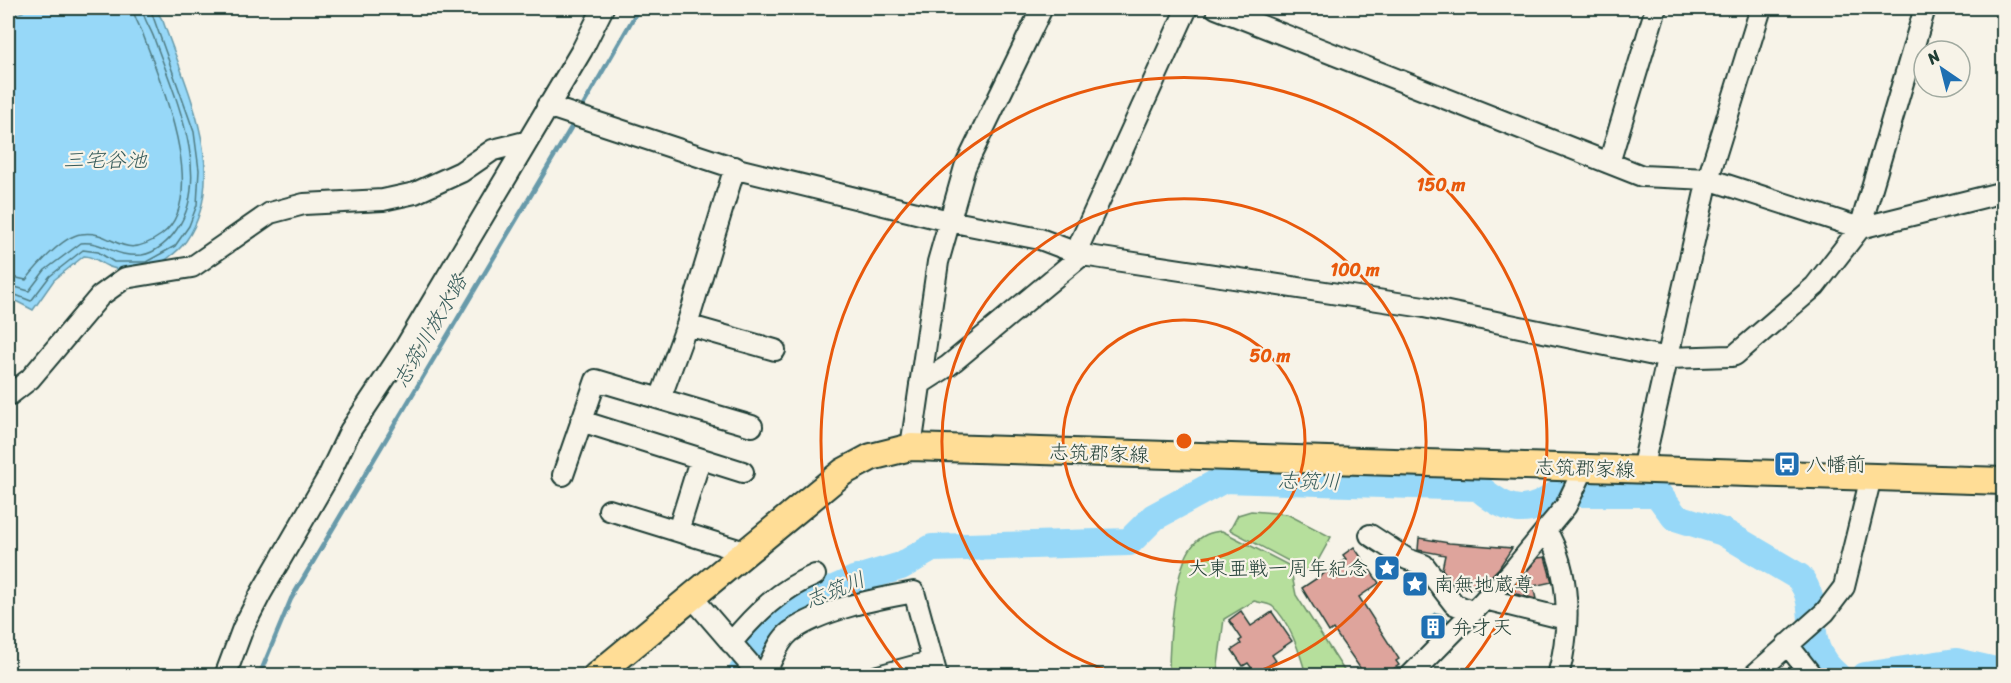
<svg xmlns="http://www.w3.org/2000/svg" width="2011" height="683" font-family="Sriracha,'Klee One',sans-serif">
	<style>
		.green { fill: #b6df9c; stroke: #6a8e68; stroke-width: 1.5 }
		.water { fill: #97d8f8; stroke: #679aaa; stroke-width: 1.5 }
		.lines { fill: none; stroke-linecap: round; stroke-linejoin: round }
		.shore { stroke: #4f7b82; stroke-width: 1.5 }
		.stream { stroke: #679aaa; stroke-width: 4.5 }
		.river { stroke: #97d8f8; stroke-width: 28 }
		.building { fill: #dea49c; stroke: #1f3d34; stroke-width: 1.5 }
		.minor-casing { stroke: #1f3d34; stroke-width: 24 }
		.major-casing { stroke: #1f3d34; stroke-width: 30 }
		.minor { stroke: #f7f3e8; stroke-width: 20 }
		.major { stroke: #ffdd96; stroke-width: 26 }
		.ring { fill: none; stroke: #e8590c; stroke-width: 3 }
		.labels { text-anchor: middle; stroke-width: 4.5; stroke-linejoin: round; paint-order: stroke }
		.street-label { font-size: 20px; fill: #1f3d34; stroke: #f7f3e8 }
		.poi-label { font-size: 20px; fill: #1f3d34; stroke: #f7f3e8; text-anchor: start }
		.water-label { font-size: 21px; font-style: italic; fill: #375c5b; stroke: #f7f3e8 }
		.centre { fill: #e8590c; stroke: #f7f3e8; stroke-width: 3 }
		.ring-label { font-size: 18px; text-anchor: middle; font-weight: bold; fill: #e8590c; stroke: #f7f3e8; stroke-width: 4.5; stroke-linejoin: round; paint-order: stroke }
	</style>
	<rect width="100%" height="100%" fill="#f7f3e8"/>
	<filter id="ink" filterUnits="userSpaceOnUse"><feTurbulence type="fractalNoise" baseFrequency=".0167" numOctaves="2"/><feDisplacementMap in="SourceGraphic" scale="12" xChannelSelector="R" yChannelSelector="G"/><feConvolveMatrix kernelMatrix="1 2 1 2 8 2 1 2 1" color-interpolation-filters="sRGB"/></filter>
	<g filter="url(#ink)">
		<path class="green" d="M 1251,511 L 1287,514 L 1331,537 L 1311,573 L 1230,530 L 1238,515 Z
			M 1222,531 L 1290,566 L 1296,595 L 1347,675 L 1306,675 C 1301,656 1289,619 1272,606 C 1267,603 1260,603 1254,601 L 1224,619 L 1218,665 L 1220,675 L 1169,675 C 1169,645 1173,567 1194,544 C 1202,535 1210,532 1222,531 Z"/>
		<path class="water" d="M 25,8 L 155,8 L 163,21 C 186,88 231,175 186,241 C 178,252 159,267 145,268 C 136,269 121,271 113,268 C 101,265 98,257 84,256 L 54,280 L 33,310 L 8,297 L 8,17 L 23,12 Z
			M 1435,613 L 1441,614 L 1450,621 L 1437,635 L 1431,636 L 1424,626 L 1426,620 Z"/>
		<g class="lines">
			<path class="shore" d="M 8,276 L 26,280 C 37,266 63,236 81,234 C 115,229 120,264 161,235 C 211,199 160,81 144,37 C 141,27 134,19 133,8
				M 8,285 L 29,291 L 45,270 L 81,243 C 106,241 113,258 142,255 C 156,253 170,240 177,229 C 213,177 174,94 155,41 C 152,30 143,19 142,8
				M 8,292 L 31,301 L 50,276 L 83,250 L 98,252 L 114,262 L 146,262 L 175,246 L 189,226 L 197,205 L 199,170 L 194,132 L 150,8"/>
			<path class="stream" d="M 580,111 L 639,8
				M 259,676 L 291,599 L 575,121"/>
			<path class="river" d="M 740,676 L 778,614 L 854,580 L 901,566 L 932,548 L 1129,542 L 1154,517 L 1224,479 L 1478,487 C 1507,512 1527,518 1558,493 L 1657,493 L 1675,517 L 1723,532 L 1799,577 C 1825,611 1796,642 1837,676
				M 1865,676 L 1956,662 L 2004,673"/>
		</g>
		<path class="building" d="M 1419,538 L 1449,543 L 1512,548 L 1499,568 L 1478,589 L 1453,583 L 1442,569 L 1445,555 L 1418,550 Z
			M 1354,547 L 1379,583 L 1359,597 L 1399,659 L 1396,661 L 1399,665 L 1384,675 L 1365,675 L 1333,629 L 1329,632 L 1302,588 L 1346,559 L 1343,555 Z
			M 1545,557 L 1552,582 L 1533,586 L 1536,599 L 1509,592 L 1538,558 Z
			M 1241,611 L 1251,626 L 1272,612 L 1292,641 L 1272,655 L 1276,661 L 1256,674 L 1248,663 L 1243,666 L 1232,650 L 1241,644 L 1239,641 L 1242,639 L 1229,620 Z"/>
		<g class="lines">
			<defs>
				<path id="minor" d="M 1216,8 L 1642,176 L 1708,179 L 1860,228 L 2004,192
					M 547,106 L 741,170 L 949,221 L 1040,239 L 1082,255 L 1424,307 L 1668,358 L 1731,356 L 1735,355 L 1815,286 L 1860,228 L 1925,8
					M 1609,163 L 1656,8
					M 735,167 L 687,325 L 660,399 L 752,426
					M 1076,252 L 1187,8
					M 687,325 L 775,350
					M 920,384 L 948,366 L 1082,255
					M 8,396 L 30,379 L 100,296 L 125,278 L 192,267 L 270,213 L 304,204 L 383,200 L 415,193 L 461,172 L 493,150 L 525,142
					M 581,421 L 743,472
					M 911,447 L 938,262 L 965,167 L 1042,8
					M 1642,470 L 1708,179 L 1761,8
					M 563,475 L 596,380 L 660,399
					M 609,510 L 745,552
					M 1546,530 L 1566,506 L 1584,468
					M 678,531 L 700,460
					M 1370,535 L 1407,559 L 1424,565 L 1454,604 L 1473,612
					M 692,597 L 760,676
					M 1485,599 L 1566,619
					M 731,643 C 756,613 779,590 815,575
					M 1787,644 L 1812,676
					M 225,676 L 243,628 L 261,593 L 328,477 L 350,431 L 403,351 L 582,50 L 603,8
					M 763,676 C 772,662 777,642 790,632 C 822,609 876,599 914,592 L 937,676
					M 878,676 L 933,661
					M 1410,676 L 1510,574 L 1546,530 C 1571,573 1571,628 1558,676
					M 1753,676 L 1825,612 L 1844,587 L 1871,477"/>
				<path id="major" d="M 596,676 L 843,472 L 871,457 L 911,447 L 2004,481"/>
			</defs>
			<use href="#minor" class="minor-casing"/>
			<use href="#major" class="major-casing"/>
			<use href="#minor" class="minor"/>
			<use href="#major" class="major"/>
		</g>
	</g>
	<g class="ring">
		<circle cx="1184" cy="441" r="121"/>
		<path d="M1123 675A242 242 0 1 1 1245 675"/>
		<path d="M906 674A363 363 0 1 1 1462 674"/>
	</g>
	<defs>
		<symbol id="bus-square" viewBox="-11 -11 22 22"><rect x="-9" y="-9" width="18" height="18" rx="4" fill="#1f6fb2" stroke="#f7f3e8"/><path d="M-5-6H5V4H4V6H2V4H-2V6H-4V4H-5ZM-3.5-4V0h7V-4ZM-3.5 1.2v1.5H-2V1.2ZM2 1.2v1.5H3.5V1.2Z" fill="#fff"/></symbol>
		<symbol id="sight-square" viewBox="-11 -11 22 22"><rect x="-9" y="-9" width="18" height="18" rx="4" fill="#1f6fb2" stroke="#f7f3e8"/><path d="M0-6L1.8-2.2L6-1.7L2.9 1.2L3.7 5.4L0 3.3L-3.7 5.4L-2.9 1.2L-6-1.7L-1.8-2.2Z" fill="#fff"/></symbol>
		<symbol id="building-square" viewBox="-11 -11 22 22"><rect x="-9" y="-9" width="18" height="18" rx="4" fill="#1f6fb2" stroke="#f7f3e8"/><path d="M-4-6H4V6H1V3H-1V6H-4ZM-2.5-4.3h1.7v1.8h-1.7ZM.8-4.3h1.7v1.8H.8ZM-2.5-1h1.7V.8h-1.7ZM.8-1h1.7V.8H.8Z" fill="#fff"/></symbol>
	</defs>
	<g fill-rule="evenodd">
		<use href="#bus-square" x="1772" y="449" width="30" height="30"/>
		<use href="#sight-square" x="1372" y="553" width="30" height="30"/>
		<use href="#sight-square" x="1400" y="569" width="30" height="30"/>
		<use href="#building-square" x="1418" y="612" width="30" height="30"/>
	</g>
	<g class="labels">
		<g class="street-label">
			<text transform="translate(1099 453) rotate(2)" y="7">志筑郡家線</text>
			<text transform="translate(1585 468) rotate(2)" y="7">志筑郡家線</text>
		</g>
		<g class="poi-label">
			<text x="1806" y="471">八幡前</text>
			<text x="1368" y="575" text-anchor="end">大東亜戦一周年紀念</text>
			<text x="1434" y="591">南無地蔵尊</text>
			<text x="1452" y="634">弁才天</text>
		</g>
		<g class="water-label">
			<text x="105" y="167">三宅谷池</text>
			<text transform="translate(430 331) rotate(-60)" y="7">志筑川放水路</text>
			<text transform="translate(1309 481) rotate(2)" y="7">志筑川</text>
			<text transform="translate(835 590) rotate(-22)" y="7">志筑川</text>
		</g>
	</g>
	<circle cx="1184" cy="441" r="9" class="centre"/>
	<g class="ring-label">
		<text x="1441" y="191">150 m</text>
		<text x="1355" y="276">100 m</text>
		<text x="1270" y="362">50 m</text>
	</g>
	<rect width="2011" height="683" fill="none" stroke="#f7f3e8" stroke-width="30"/>
	<rect x="15" y="15" width="1981" height="653" fill="none" stroke="#1f3d34" stroke-width="2" filter="url(#ink)"/>
	<g transform="translate(1942 69) rotate(325)"><circle r="28" fill="#f7f3e8" stroke="#a1aaa0" stroke-width="1.5"/>
	<path d="M0-4.5L10 22L0 15L-10 22Z" fill="#1f6fb2"/>
	<text y="-9" font-size="16" font-weight="bold" text-anchor="middle" fill="#1f3d34">N</text>
	</g>
</svg>
